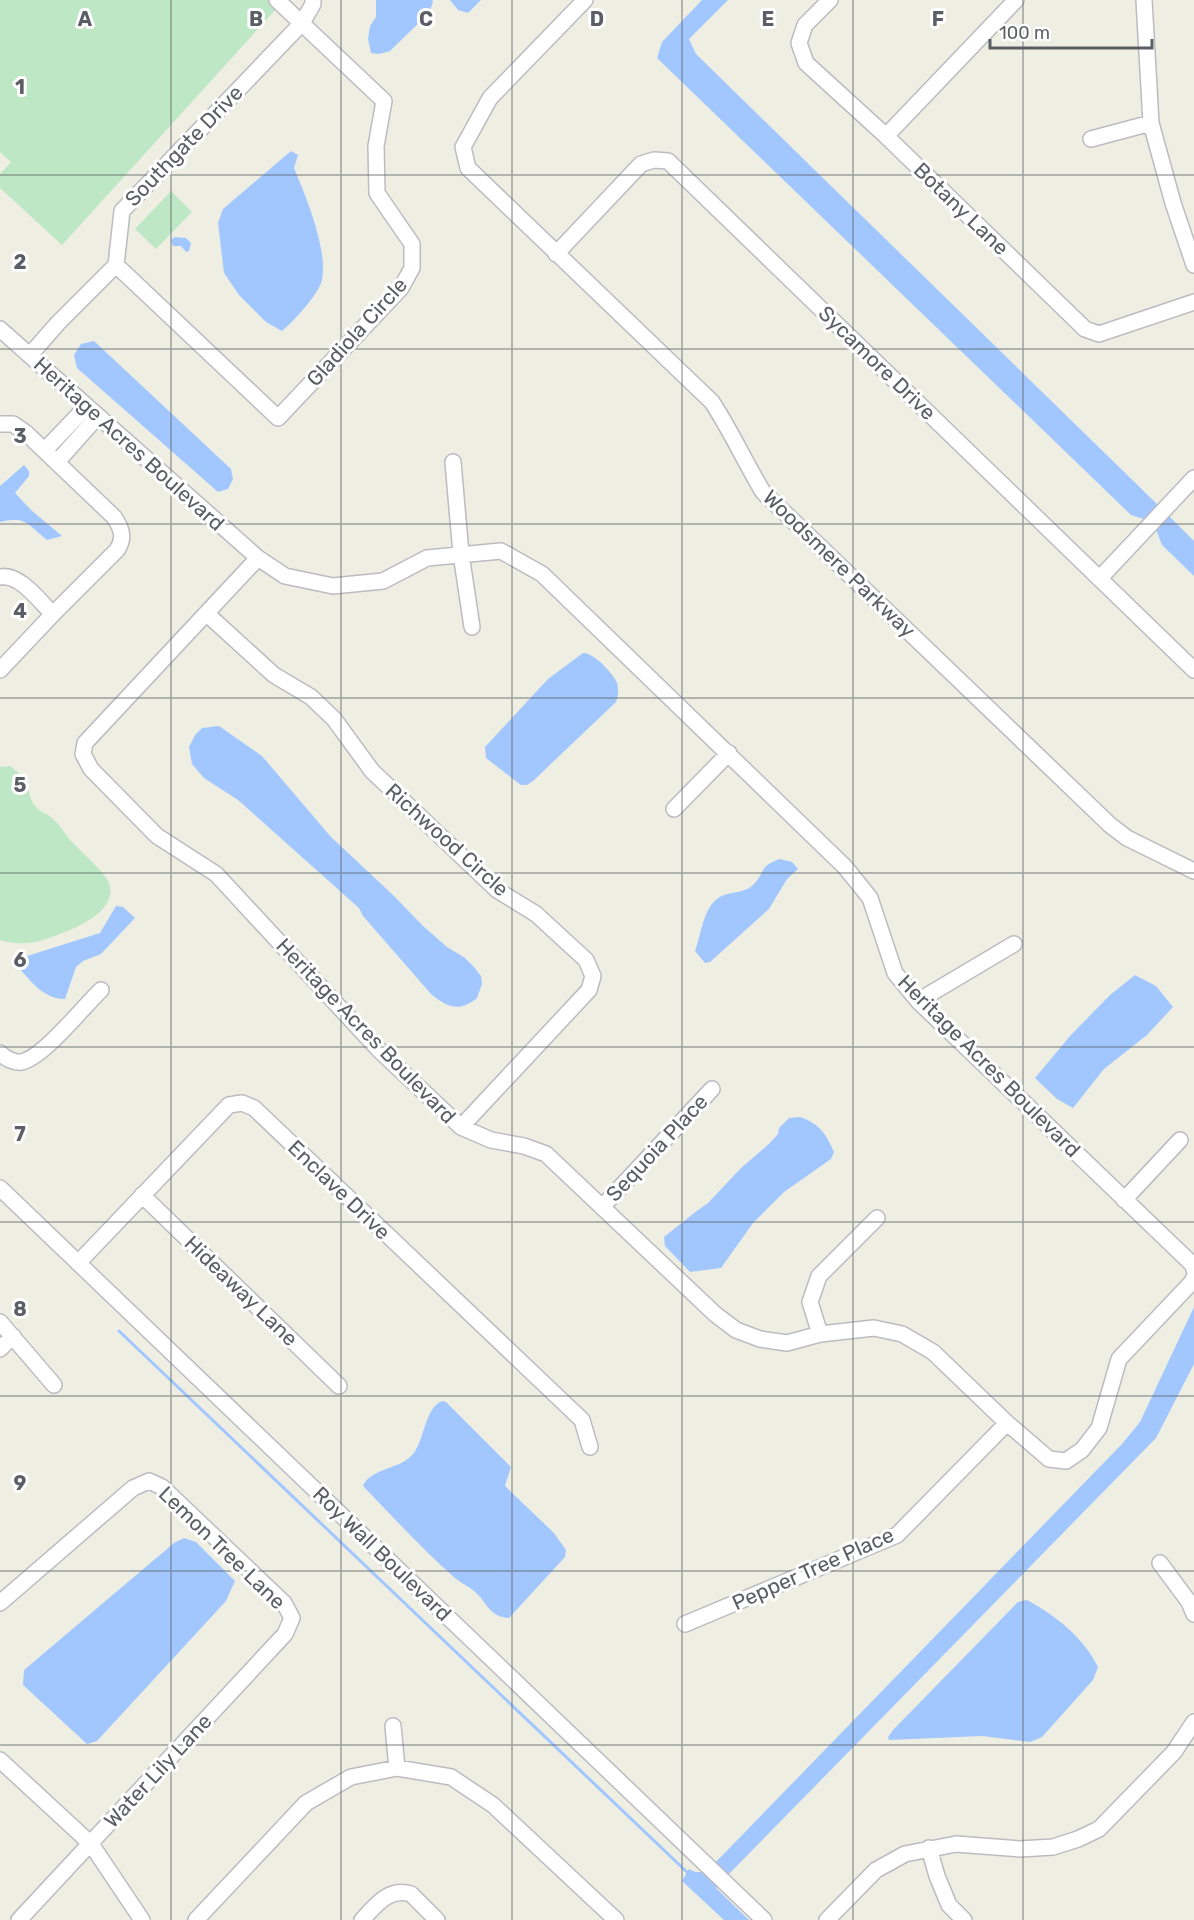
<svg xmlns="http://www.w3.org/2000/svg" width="1194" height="1920" font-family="Rubik,sans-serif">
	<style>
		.green { fill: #bee7c5 }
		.water { fill: #a2c7ff }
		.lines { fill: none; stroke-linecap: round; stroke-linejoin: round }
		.stream { stroke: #a2c7ff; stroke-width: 3 }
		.minor-casing { stroke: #bbbcc2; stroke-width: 18 }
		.minor { stroke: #fff; stroke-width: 15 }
		.grid { fill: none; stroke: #5b5e64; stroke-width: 1.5; stroke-opacity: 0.55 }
		.labels { text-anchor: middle; stroke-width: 6; stroke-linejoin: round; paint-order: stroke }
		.street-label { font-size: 21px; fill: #5b5e64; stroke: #fff }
		.grid-label { font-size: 20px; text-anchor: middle; font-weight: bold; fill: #5b5e64; stroke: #fff; stroke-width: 6; stroke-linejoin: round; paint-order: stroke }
	</style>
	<rect width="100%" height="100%" fill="#efeee3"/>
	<path class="green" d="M 0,0 L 268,0 L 277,8 L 62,245 L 0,188 L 0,174 L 11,162 L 0,152 Z
		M 171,191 L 192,212 L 156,249 L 135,229 Z
		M 10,766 C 15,770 23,776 26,782 C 30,791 29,799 36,807 C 40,812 46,813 51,817 C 60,824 66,837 75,845 C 85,856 98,866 106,878 C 123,902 89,922 70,930 C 45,940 27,948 0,940 L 0,767 Z"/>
	<path class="water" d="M 376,0 L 432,0 L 433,2 L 429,13 L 390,51 L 379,54 L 371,53 L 368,39 L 370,26 L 376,17 Z
		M 450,0 L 481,0 L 468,13 L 458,10 Z
		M 702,0 L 728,0 L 689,39 L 696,54 L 1159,506 L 1147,520 L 1131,515 L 657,58 L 662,42 Z
		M 291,151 L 298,155 L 294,168 C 306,197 328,249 322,280 C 319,294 293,322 282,331 L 266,322 L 239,295 L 224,273 L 218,223 L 223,209 Z
		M 175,237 L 186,238 L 191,243 L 189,251 L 186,252 L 181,246 L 173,246 L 171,240 Z
		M 94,341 L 231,469 L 233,479 L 228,489 L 218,492 L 77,368 L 74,355 L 81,344 Z
		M 24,465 L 29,471 L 29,476 L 15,493 L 31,510 L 62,536 L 47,540 C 27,524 27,516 0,522 L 0,486 Z
		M 1167,514 L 1194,541 L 1194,576 L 1162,545 L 1155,527 Z
		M 583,653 C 593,652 614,674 617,683 C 619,690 618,696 616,702 L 533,781 L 527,785 L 521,785 L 486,758 L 485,747 L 548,679 Z
		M 219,726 L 262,756 L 331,837 L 393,895 L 423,926 L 447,947 L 465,958 L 474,967 L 481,976 L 482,984 L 477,998 C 459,1013 447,1007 431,994 L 363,916 L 359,908 L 238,800 L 204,778 L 192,764 L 189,747 L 195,735 L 202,728 Z
		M 780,859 L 792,862 L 798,869 L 787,879 L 769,909 L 710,962 L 705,963 L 695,951 C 702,933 703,903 724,895 C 733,892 747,892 754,884 C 766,871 759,866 780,859 Z
		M 116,906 L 123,907 L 135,918 L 101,954 L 83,961 L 76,967 L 65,999 C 43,999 31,981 17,966 L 14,960 L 17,957 L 24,957 L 100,933 Z
		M 1135,975 L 1156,986 L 1173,1007 L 1147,1035 L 1104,1069 L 1073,1108 L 1057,1099 L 1035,1078 L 1070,1036 L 1110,995 Z
		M 800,1117 C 820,1124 826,1134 834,1152 L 831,1159 L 784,1192 L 753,1223 L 721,1268 L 690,1272 L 665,1246 L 664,1237 L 694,1213 L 708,1203 L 741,1168 L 769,1144 L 778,1134 L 779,1128 L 789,1118 Z
		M 1194,1307 L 1194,1364 L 1156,1438 L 727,1876 L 714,1864 L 1122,1444 L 1140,1422 Z
		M 442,1401 L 446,1402 L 511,1467 L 505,1486 L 554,1533 L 566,1550 L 565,1557 L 509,1618 C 489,1617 488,1603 474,1591 C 468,1586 461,1583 455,1578 C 422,1549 393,1517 363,1486 C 370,1469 398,1469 410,1457 C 425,1445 423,1409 442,1401 Z
		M 184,1538 L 196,1542 L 235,1581 L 226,1601 L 97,1741 L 87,1744 L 23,1685 L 24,1670 L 174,1543 Z
		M 1027,1600 C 1055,1615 1084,1638 1098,1667 L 1093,1680 L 1042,1737 L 1030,1742 L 982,1736 L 889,1740 L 888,1737 L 893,1730 L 1018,1602 Z
		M 689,1869 L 695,1872 L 705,1872 L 718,1885 L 716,1888 L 749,1920 L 724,1920 L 682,1881 Z"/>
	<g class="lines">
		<path class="stream" d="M 119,1331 L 689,1874"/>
		<defs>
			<path id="minor" d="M 585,0 L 490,98 L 463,147 L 468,168 L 712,402 C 731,431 745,462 763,492 L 1110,825 L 1127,838 L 1194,871
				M 830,0 L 805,25 L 799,43 L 806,63 L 886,136 L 1085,329 L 1099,334 L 1194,302
				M 1144,0 L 1151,123 L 1173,203 L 1194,265
				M 886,136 L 1016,0
				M 1091,139 L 1151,123
				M 556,254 L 641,164 L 654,160 L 668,161 L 1194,670
				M 116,265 L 278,418 L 401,288 L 412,268 L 412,244 L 377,193 L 376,146 L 384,101 L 277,0
				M 0,329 L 258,558
				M 30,355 L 58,323 L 116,265 L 122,211 L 302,23 L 313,4 L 313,0
				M 0,424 L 13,424 L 26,433 L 114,517 C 122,529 125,538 117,550 L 53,614
				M 45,450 L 87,406
				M 57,462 L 98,416
				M 453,462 L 461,554 L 472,627
				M 0,577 C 20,573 40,602 53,614 L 0,670
				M 1100,578 L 1194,478
				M 207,614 L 274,675 L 311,697 L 334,719 L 372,771 L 497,890 L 536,914 L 586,960 L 593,976 L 589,990 L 461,1127
				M 674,809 L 729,753
				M 918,1001 L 1014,944
				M 0,1053 C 5,1058 14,1063 21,1062 C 42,1059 84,1006 101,990
				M 0,1188 L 764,1920
				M 142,1195 L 339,1386
				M 1124,1200 L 1180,1140
				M 603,1206 L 712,1089
				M 78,1263 L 229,1105 L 242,1103 L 254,1108 L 582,1420 L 590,1447
				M 1194,1270 L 1193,1265 L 918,1001 L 895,973 L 870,898 L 845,867 L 542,574 L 501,551 L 427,558 L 383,581 L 333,586 L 285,576 L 258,558 L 85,743 L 83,754 L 91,769 L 157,836 L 216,874 L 379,1050 L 461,1127 L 491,1140 L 524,1146 L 546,1154 L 715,1314 L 736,1330 L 760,1339 L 787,1343 L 820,1334 L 874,1328 L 902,1334 L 933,1352 L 1007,1423 L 1049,1459 L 1066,1461 L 1082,1450 L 1099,1428 L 1119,1359 L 1192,1282 L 1194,1277
				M 0,1322 L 54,1385
				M 820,1334 L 810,1302 L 819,1276 L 877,1218
				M 0,1349 L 13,1336
				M 1160,1563 L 1189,1602 L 1194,1614
				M 0,1603 L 133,1488 L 149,1481 L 162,1487 L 284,1603 L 292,1618 L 285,1634 L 19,1920
				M 685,1624 L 897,1535 L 1007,1423
				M 393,1726 L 397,1768
				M 0,1760 L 91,1844 L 142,1920
				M 929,1848 L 937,1876 L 949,1905 L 964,1920
				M 196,1920 L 306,1803 L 351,1777 L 397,1768 L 451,1777 L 493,1805 L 616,1920
				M 362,1920 C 376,1905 389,1887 411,1894 L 437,1920
				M 827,1920 L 876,1870 L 905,1854 L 956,1844 L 1020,1849 L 1053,1847 L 1078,1839 L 1099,1829 L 1174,1752 L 1194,1722"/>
		</defs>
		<use href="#minor" class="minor-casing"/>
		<use href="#minor" class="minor"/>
	</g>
	<path class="grid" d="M 171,0 L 171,1920M 341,0 L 341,1920M 512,0 L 512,1920M 682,0 L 682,1920M 853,0 L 853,1920M 1023,0 L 1023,1920M 0,175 L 1194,175M 0,349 L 1194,349M 0,524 L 1194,524M 0,698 L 1194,698M 0,873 L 1194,873M 0,1047 L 1194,1047M 0,1222 L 1194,1222M 0,1396 L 1194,1396M 0,1571 L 1194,1571M 0,1745 L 1194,1745"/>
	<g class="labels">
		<g class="street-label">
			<text transform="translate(184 146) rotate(-46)" y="7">Southgate Drive</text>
			<text transform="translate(961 209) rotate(44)" y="7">Botany Lane</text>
			<text transform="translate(357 332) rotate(-48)" y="7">Gladiola Circle</text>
			<text transform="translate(877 363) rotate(44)" y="7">Sycamore Drive</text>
			<text transform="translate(129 444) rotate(42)" y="7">Heritage Acres Boulevard</text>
			<text transform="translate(839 564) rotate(44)" y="7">Woodsmere Parkway</text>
			<text transform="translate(447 840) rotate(42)" y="7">Richwood Circle</text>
			<text transform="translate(366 1031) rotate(46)" y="7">Heritage Acres Boulevard</text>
			<text transform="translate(989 1066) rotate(45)" y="7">Heritage Acres Boulevard</text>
			<text transform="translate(657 1148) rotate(-47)" y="7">Sequoia Place</text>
			<text transform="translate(339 1190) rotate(44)" y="7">Enclave Drive</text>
			<text transform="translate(241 1291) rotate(44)" y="7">Hideaway Lane</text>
			<text transform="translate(222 1548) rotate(44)" y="7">Lemon Tree Lane</text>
			<text transform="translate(382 1554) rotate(44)" y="7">Roy Wall Boulevard</text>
			<text transform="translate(813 1569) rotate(-24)" y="7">Pepper Tree Place</text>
			<text transform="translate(158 1771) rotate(-47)" y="7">Water Lily Lane</text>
		</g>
	</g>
	<g class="grid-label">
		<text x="85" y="26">A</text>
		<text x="256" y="26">B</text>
		<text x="426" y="26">C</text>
		<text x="597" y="26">D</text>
		<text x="768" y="26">E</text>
		<text x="938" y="26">F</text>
		<text x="20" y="94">1</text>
		<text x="20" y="269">2</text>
		<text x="20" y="443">3</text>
		<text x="20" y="618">4</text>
		<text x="20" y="792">5</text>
		<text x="20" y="967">6</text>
		<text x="20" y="1141">7</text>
		<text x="20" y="1316">8</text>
		<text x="20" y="1490">9</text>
	</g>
	<path d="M990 39v9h162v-9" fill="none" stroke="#5b5e64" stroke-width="3"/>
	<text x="999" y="39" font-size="18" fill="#5b5e64" stroke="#ffffff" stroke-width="4.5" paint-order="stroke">100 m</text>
</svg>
